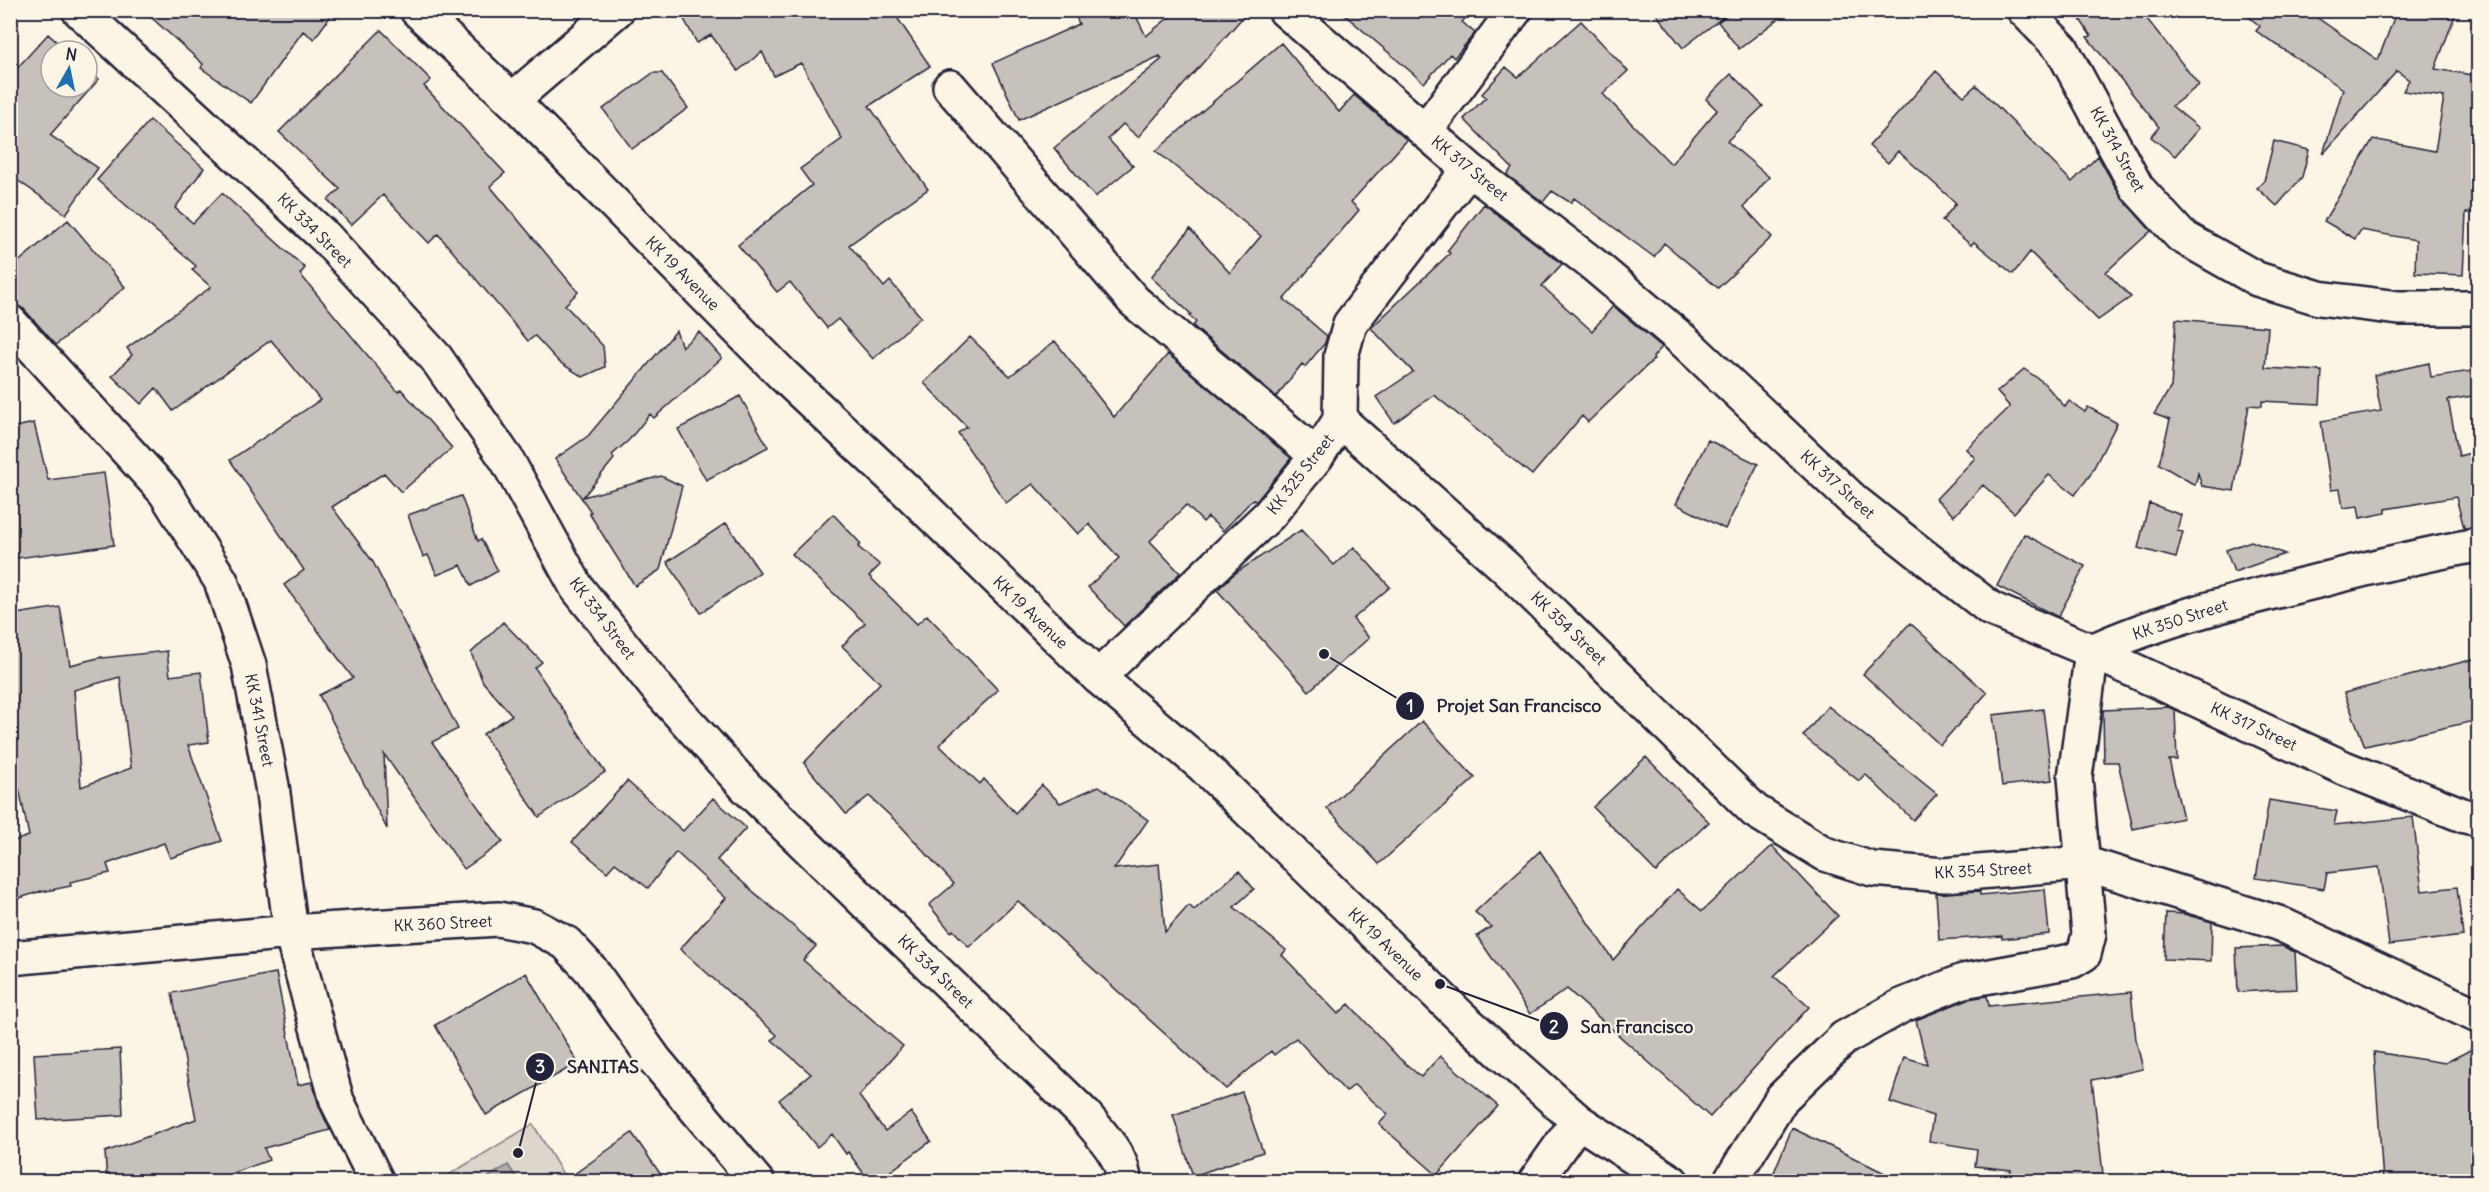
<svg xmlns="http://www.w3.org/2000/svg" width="2489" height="1192" font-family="Delius,sans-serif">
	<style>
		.green { fill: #dcd6cc; stroke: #7f7c84; stroke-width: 1.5 }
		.water { fill: #b2adab; stroke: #78757e; stroke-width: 1.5 }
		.building { fill: #c6c1bb; stroke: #22223b; stroke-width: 1.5; fill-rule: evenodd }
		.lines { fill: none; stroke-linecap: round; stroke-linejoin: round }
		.minor-casing { stroke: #22223b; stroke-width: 38 }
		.tertiary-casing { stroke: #22223b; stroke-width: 38 }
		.minor { stroke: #fcf5e5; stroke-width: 33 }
		.tertiary { stroke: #fcf5e5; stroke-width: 33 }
		.labels { text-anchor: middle; stroke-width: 4.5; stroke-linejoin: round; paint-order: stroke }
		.street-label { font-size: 16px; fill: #22223b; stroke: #fcf5e5 }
		.leader { fill: none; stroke: #22223b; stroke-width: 2 }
		.callout-dot { fill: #22223b; stroke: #fcf5e5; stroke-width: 2 }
		.mark-label { font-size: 18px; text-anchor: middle; font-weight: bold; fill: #fff }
		.callout-label { font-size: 18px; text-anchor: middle; font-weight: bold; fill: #22223b; stroke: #fcf5e5; stroke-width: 4.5; stroke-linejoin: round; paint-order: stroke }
	</style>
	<rect width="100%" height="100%" fill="#fcf5e5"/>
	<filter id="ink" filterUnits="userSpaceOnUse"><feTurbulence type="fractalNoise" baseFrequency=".0167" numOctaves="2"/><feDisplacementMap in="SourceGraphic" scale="12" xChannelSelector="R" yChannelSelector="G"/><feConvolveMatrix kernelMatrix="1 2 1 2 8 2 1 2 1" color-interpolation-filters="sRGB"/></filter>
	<g filter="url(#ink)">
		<path class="green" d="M 533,1124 L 567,1181 L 437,1182 Z"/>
		<path class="water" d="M 508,1165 L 519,1181 L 482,1181 Z"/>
		<path class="building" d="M 143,10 L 335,10 L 314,39 L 303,31 L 251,103 L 201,68 L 203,64 Z
			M 679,10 L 892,10 L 930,66 L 869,106 L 928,189 L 849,245 L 884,287 L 890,281 L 921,317 L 873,359 L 838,319 L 827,328 L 790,282 L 777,292 L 738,245 L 812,185 L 800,169 L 842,139 L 801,63 L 774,76 L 762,52 L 738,71 L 711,35 L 697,43 Z
			M 1073,10 L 1133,10 L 1146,36 L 1178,10 L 1249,10 L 1138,137 L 1123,124 L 1108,139 L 1133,166 L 1095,197 L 1054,148 L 1162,59 L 1160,56 L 1019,120 L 993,63 L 1079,24 Z
			M 1339,10 L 1473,10 L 1462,22 L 1475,33 L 1454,58 L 1450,54 L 1424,83 Z
			M 1653,10 L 1732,10 L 1683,48 Z
			M 1734,10 L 1790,10 L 1739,49 L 1718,22 Z
			M 2074,10 L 2140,10 L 2199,85 L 2172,106 L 2199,128 L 2175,156 L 2151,137 L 2159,127 L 2087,37 L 2091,36 Z
			M 2240,10 L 2306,10 L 2378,60 L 2397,10 L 2457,10 L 2435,69 L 2478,76 L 2478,213 L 2466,213 L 2463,275 L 2415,273 L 2416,240 L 2361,230 L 2355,239 L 2324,221 L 2373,139 L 2435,151 L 2444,97 L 2403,91 L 2409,80 L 2397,71 L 2323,154 L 2343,89 L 2256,31 L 2260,26 Z
			M 1581,21 L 1628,71 L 1603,94 L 1671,164 L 1717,110 L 1706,99 L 1731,74 L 1763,106 L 1727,141 L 1769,177 L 1744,207 L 1772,237 L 1718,288 L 1664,243 L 1654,257 L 1574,198 L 1571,203 L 1552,191 L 1543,202 L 1507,175 L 1512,168 L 1464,119 L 1486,97 L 1482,94 L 1506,67 L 1518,77 Z
			M 381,30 L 431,80 L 424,86 L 505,173 L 490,186 L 578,292 L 565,305 L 603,346 L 605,367 L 583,377 L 559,362 L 535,336 L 528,341 L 438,234 L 429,243 L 383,195 L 351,225 L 328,200 L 340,189 L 279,132 Z
			M 48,34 L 67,51 L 51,51 L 51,87 L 87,87 L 87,68 L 99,79 L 50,135 L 98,168 L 66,214 L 10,175 L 10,76 Z
			M 1281,43 L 1339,112 L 1354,95 L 1407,140 L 1351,202 L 1359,210 L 1284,299 L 1327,336 L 1325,343 L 1305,367 L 1302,364 L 1276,397 L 1193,326 L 1196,322 L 1189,316 L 1191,314 L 1151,277 L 1190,229 L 1230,273 L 1261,236 L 1156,151 Z
			M 1936,71 L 1964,96 L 1976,85 L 2072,182 L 2098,156 L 2121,197 L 2151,231 L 2106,272 L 2131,297 L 2098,320 L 2030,252 L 2013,274 L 1974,242 L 1971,245 L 1942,221 L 1956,203 L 1898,151 L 1888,163 L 1869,146 Z
			M 653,73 L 662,73 L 688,108 L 632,149 L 603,109 Z
			M 150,120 L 204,168 L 175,208 L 193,223 L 222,193 L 305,268 L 300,274 L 398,392 L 401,389 L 452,448 L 401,492 L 384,473 L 332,507 L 373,562 L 458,729 L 432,742 L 503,842 L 464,869 L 384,754 L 387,829 L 319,695 L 353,678 L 284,585 L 304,570 L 230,460 L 320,400 L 271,340 L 173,411 L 156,388 L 141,404 L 112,376 L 132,355 L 127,348 L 211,287 L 192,270 L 196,266 L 97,180 Z
			M 2274,141 L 2309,150 L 2302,177 L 2277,206 L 2257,188 L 2264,181 Z
			M 1484,204 L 1562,264 L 1542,286 L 1592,331 L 1613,306 L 1662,347 L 1653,357 L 1654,359 L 1588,422 L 1582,416 L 1532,475 L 1434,395 L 1394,423 L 1376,397 L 1413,372 L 1371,328 L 1450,253 L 1447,251 Z
			M 68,220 L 125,287 L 56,345 L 24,309 L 10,303 L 10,269 Z
			M 2176,319 L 2268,327 L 2265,368 L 2322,371 L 2320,404 L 2262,401 L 2262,406 L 2249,405 L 2234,491 L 2202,486 L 2198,473 L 2195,485 L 2159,464 L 2170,420 L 2154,414 L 2171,387 Z
			M 676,331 L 682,347 L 699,332 L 722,358 L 654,418 L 650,414 L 629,440 L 612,455 L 614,459 L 583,497 L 661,476 L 682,486 L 660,570 L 635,586 L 589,513 L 591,512 L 555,459 L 588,436 Z
			M 970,337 L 1010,376 L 1055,341 L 1114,417 L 1168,354 L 1291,458 L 1256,502 L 1253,499 L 1223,531 L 1208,517 L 1203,522 L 1186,505 L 1150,541 L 1180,573 L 1124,626 L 1088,587 L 1119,558 L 1089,524 L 1078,534 L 1033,484 L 1006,503 L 958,433 L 967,427 L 924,383 Z
			M 2429,363 L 2431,377 L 2478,370 L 2478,395 L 2448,400 L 2459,456 L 2478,451 L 2478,527 L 2464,528 L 2456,497 L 2386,509 L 2386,513 L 2360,518 L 2358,506 L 2343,508 L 2340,489 L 2331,490 L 2321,421 L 2381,411 L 2374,375 Z
			M 2024,369 L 2043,382 L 2065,407 L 2069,401 L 2085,412 L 2088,407 L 2117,423 L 2090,475 L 2075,495 L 2049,475 L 2014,513 L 1983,485 L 1954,516 L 1936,499 L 1975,458 L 1966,449 L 2010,407 L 1997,392 Z
			M 740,396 L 768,447 L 706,480 L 678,429 Z
			M 34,423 L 48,480 L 104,473 L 114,545 L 10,559 L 10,428 Z
			M 1708,440 L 1758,464 L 1725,529 L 1676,504 Z
			M 461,496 L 478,541 L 481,539 L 498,571 L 471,586 L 461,565 L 437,575 L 428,555 L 423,557 L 408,515 Z
			M 2149,503 L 2181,515 L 2177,531 L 2183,532 L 2176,558 L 2138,548 Z
			M 833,514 L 861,544 L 858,547 L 880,565 L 869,576 L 917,624 L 927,615 L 998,690 L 939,745 L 980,784 L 984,779 L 1015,813 L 1042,785 L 1060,803 L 1099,786 L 1148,820 L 1114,869 L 1159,864 L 1165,932 L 1189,905 L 1194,910 L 1239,871 L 1254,889 L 1234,907 L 1286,950 L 1282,955 L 1338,1014 L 1349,1004 L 1399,1058 L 1421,1077 L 1440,1056 L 1498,1106 L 1437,1175 L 1379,1124 L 1388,1114 L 1354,1085 L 1346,1092 L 1296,1038 L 1274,1055 L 1271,1051 L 1226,1089 L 1018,901 L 969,947 L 953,930 L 951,932 L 929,905 L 954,884 L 900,825 L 869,796 L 846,814 L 804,763 L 880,683 L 842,646 L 865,623 L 792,554 Z
			M 726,523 L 760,572 L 701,613 L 667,562 Z
			M 1301,530 L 1334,565 L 1354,547 L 1390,587 L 1353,619 L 1369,638 L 1309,691 L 1217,590 L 1234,574 Z
			M 2024,534 L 2085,566 L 2058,617 L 1997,586 Z
			M 2251,541 L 2285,554 L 2234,572 L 2226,550 Z
			M 60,607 L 70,665 L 102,657 L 102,658 L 167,651 L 170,676 L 201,672 L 209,742 L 188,745 L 222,841 L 170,858 L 164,843 L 107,864 L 110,873 L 70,882 L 71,886 L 41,892 L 41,891 L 17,899 L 10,878 L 10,842 L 29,836 L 19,788 L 16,788 L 10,708 L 10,615 ZM 120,677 L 131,768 L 81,787 L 74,690 Z
			M 503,622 L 542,662 L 535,668 L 605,772 L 539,817 L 483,734 L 512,715 L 483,682 L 471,653 Z
			M 1910,623 L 1987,693 L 1940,745 L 1863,674 Z
			M 2478,658 L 2478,720 L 2365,746 L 2344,693 Z
			M 1828,706 L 1937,794 L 1913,820 L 1865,774 L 1859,781 L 1803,736 Z
			M 2168,707 L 2175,710 L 2177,760 L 2169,760 L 2183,818 L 2133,829 L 2118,762 L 2104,762 L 2103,710 Z
			M 2043,709 L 2052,780 L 2002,786 L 1993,715 Z
			M 1422,721 L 1475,778 L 1379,864 L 1327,808 Z
			M 1646,757 L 1709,822 L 1656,872 L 1593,807 Z
			M 627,781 L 683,831 L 713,798 L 746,828 L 717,860 L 816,946 L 803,960 L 903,1046 L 859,1096 L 885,1131 L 911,1112 L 931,1141 L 876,1182 L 870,1182 L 848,1152 L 846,1154 L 832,1134 L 817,1147 L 779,1100 L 811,1074 L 772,1040 L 777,1035 L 680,949 L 726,898 L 676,852 L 648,888 L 615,863 L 607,872 L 572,842 Z
			M 2269,800 L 2337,811 L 2334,825 L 2413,817 L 2422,891 L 2457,887 L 2463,936 L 2389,945 L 2379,867 L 2327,873 L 2324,889 L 2256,878 Z
			M 1772,846 L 1838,916 L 1774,976 L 1809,1007 L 1710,1117 L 1567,989 L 1530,1014 L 1477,936 L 1491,927 L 1475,912 L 1540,851 L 1613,960 L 1677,889 L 1702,911 Z
			M 2045,889 L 2049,934 L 2002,939 L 2002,936 L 1939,940 L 1936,893 L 1980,891 L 1980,895 Z
			M 2166,913 L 2184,914 L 2212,922 L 2211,961 L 2164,959 Z
			M 2282,946 L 2295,952 L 2297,989 L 2238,992 L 2236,948 Z
			M 276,973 L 298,1085 L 312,1082 L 319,1106 L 330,1130 L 264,1148 L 269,1160 L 209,1182 L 107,1182 L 105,1152 L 196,1119 L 172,993 Z
			M 526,973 L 578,1063 L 486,1115 L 435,1025 Z
			M 2131,992 L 2136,1040 L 2143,1069 L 2092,1080 L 2104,1182 L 2008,1182 L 2011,1170 L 1975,1166 L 1977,1149 L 1929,1141 L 1933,1116 L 1890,1102 L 1904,1057 L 1927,1064 L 1916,1020 L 1968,999 L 1987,996 L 1989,1006 Z
			M 2478,1046 L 2478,1182 L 2383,1182 L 2374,1052 L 2445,1063 Z
			M 120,1049 L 123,1115 L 38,1120 L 34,1054 Z
			M 1242,1092 L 1263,1152 L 1193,1176 L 1173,1115 Z
			M 1792,1128 L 1850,1156 L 1903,1182 L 1770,1182 Z
			M 632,1133 L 666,1182 L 563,1182 Z"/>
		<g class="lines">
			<defs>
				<path id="minor" d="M 79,10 L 326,238 L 436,358 L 507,460 L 577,588 L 661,693 L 746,787 L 1085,1115 C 1100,1134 1124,1156 1124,1182
					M 1285,10 L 1469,169 L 1594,265 L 1685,342 L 1855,502 L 1991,609 L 2092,651 L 2344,768 L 2465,816 L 2478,819
					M 2024,10 L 2062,49 L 2137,188 L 2181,236 L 2257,279 L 2319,298 L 2399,308 L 2478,308
					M 950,87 L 1134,301 L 1317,456
					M 512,100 L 617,10
					M 1425,131 L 1515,10
					M 10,322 L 165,492 L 221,581 L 249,665 L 272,786 L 291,932 L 337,1101 L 377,1182
					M 1340,420 L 1505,567 L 1755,811 L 1825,854 L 1872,869 L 1944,875 L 2083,863 L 2278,923 L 2478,1016
					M 1098,677 L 1269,515 L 1317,456 L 1340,420 L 1341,356 L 1350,324 L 1469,169
					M 10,958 L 291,932 L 498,919 L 534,926 L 566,943 L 591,970 L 655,1060 L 757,1182
					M 1535,1182 L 1578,1121
					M 1730,1182 L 1782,1098 L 1844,1038 L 1901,1006 L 1963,981 L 2072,961 L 2084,954 L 2089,934 L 2075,777 L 2092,651 C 2162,619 2239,600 2314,582 C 2368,568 2423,554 2478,545"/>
				<path id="tertiary" d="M 417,10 L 512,100 L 783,375 L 906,490 L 1098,677 L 1202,765 L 1462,1018 L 1578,1121 L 1672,1182"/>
			</defs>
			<use href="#minor" class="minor-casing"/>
			<use href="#tertiary" class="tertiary-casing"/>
			<use href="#minor" class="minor"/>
			<use href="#tertiary" class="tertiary"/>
		</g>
	</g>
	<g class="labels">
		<g class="street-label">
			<text transform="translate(2118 149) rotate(61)" y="6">KK 314 Street</text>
			<text transform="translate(1470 168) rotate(39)" y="6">KK 317 Street</text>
			<text transform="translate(315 230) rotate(45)" y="6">KK 334 Street</text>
			<text transform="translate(683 273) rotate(45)" y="6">KK 19 Avenue</text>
			<text transform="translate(1300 474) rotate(-52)" y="6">KK 325 Street</text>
			<text transform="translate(1838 484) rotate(42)" y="6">KK 317 Street</text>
			<text transform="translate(1031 612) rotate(44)" y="6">KK 19 Avenue</text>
			<text transform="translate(603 618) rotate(53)" y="6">KK 334 Street</text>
			<text transform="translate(2180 619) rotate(-18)" y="6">KK 350 Street</text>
			<text transform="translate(1569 628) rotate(44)" y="6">KK 354 Street</text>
			<text transform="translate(260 720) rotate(79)" y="6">KK 341 Street</text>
			<text transform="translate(2254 726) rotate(25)" y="6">KK 317 Street</text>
			<text transform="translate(1983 870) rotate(-3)" y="6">KK 354 Street</text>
			<text transform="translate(443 923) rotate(-3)" y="6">KK 360 Street</text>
			<text transform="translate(1386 944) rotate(44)" y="6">KK 19 Avenue</text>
			<text transform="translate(936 971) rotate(44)" y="6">KK 334 Street</text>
		</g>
	</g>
	<path class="leader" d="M1324 654L1410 706M1440 984L1554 1026M518 1153L540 1067"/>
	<g class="callout-dot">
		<circle cx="1324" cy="654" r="6"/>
		<circle cx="1440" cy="984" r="6"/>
		<circle cx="518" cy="1153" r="6"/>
		<circle cx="1410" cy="706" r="15"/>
		<circle cx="1554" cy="1026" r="15"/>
		<circle cx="540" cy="1067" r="15"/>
	</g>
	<g class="mark-label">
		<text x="1410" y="712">1</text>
		<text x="1554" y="1033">2</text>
		<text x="540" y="1073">3</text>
	</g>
	<g class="callout-label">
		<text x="1519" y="712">Projet San Francisco</text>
		<text x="1637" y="1033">San Francisco</text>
		<text x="603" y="1073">SANITAS</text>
	</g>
	<rect width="2489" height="1192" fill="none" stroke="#fcf5e5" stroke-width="36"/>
	<rect x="18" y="18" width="2453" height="1156" fill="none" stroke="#22223b" stroke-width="2" filter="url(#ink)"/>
	<g transform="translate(69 69) rotate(9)"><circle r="28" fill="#fcf5e5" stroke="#a5a1a1" stroke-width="1.5"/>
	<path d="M0-4.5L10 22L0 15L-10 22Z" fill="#1f6fb2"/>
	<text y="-9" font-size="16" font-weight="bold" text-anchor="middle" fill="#22223b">N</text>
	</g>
</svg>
